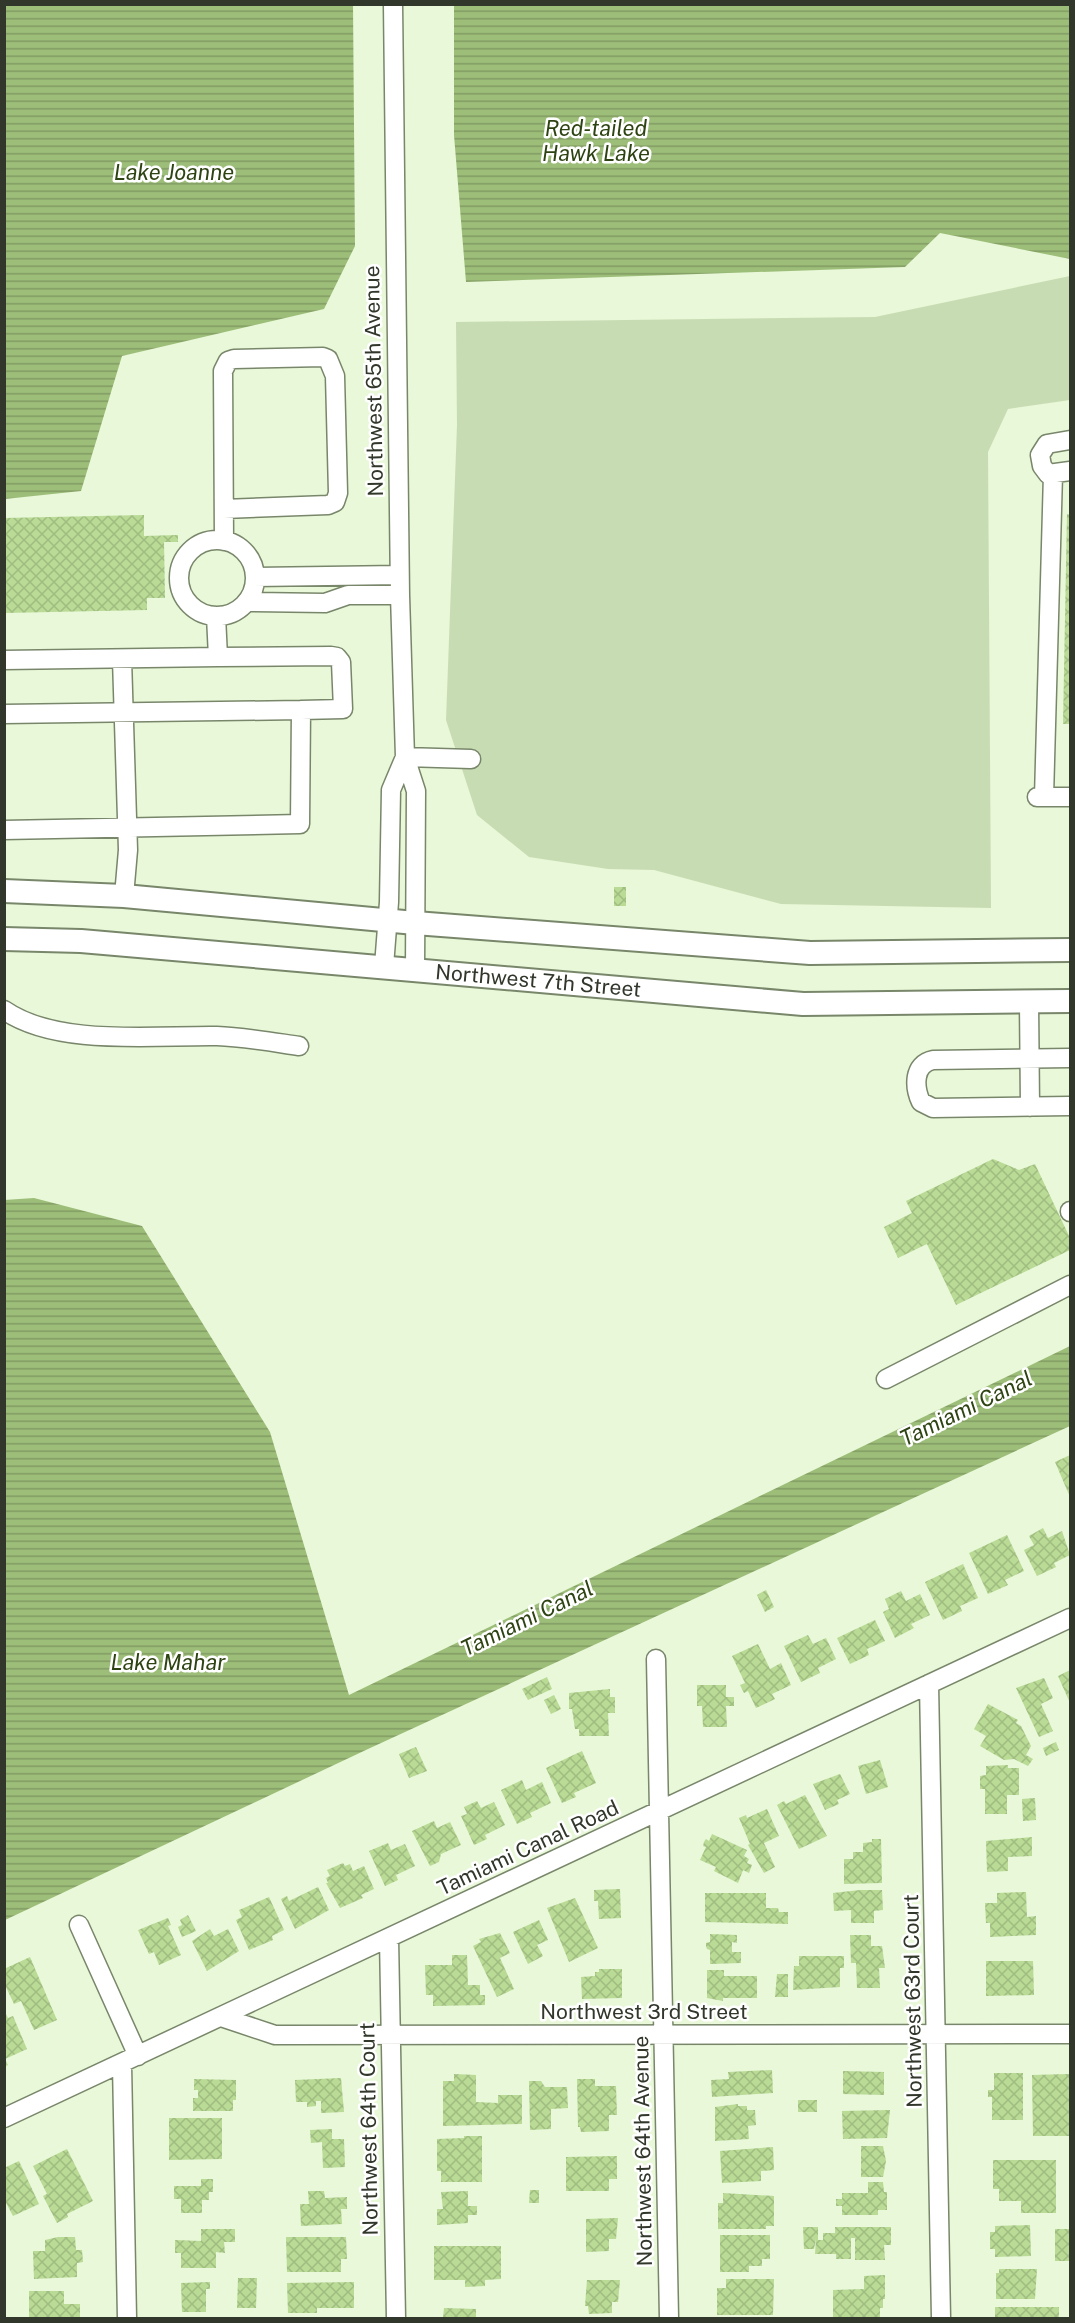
<svg xmlns="http://www.w3.org/2000/svg" width="1075" height="2323" font-family="'Public Sans',sans-serif">
	<style>
		.grass { fill: #c8dcb3 }
		.water { fill: url(#water-rules) }
		.building { fill: url(#building-cross-hatch) }
		.lines { fill: none; stroke-linecap: round; stroke-linejoin: round }
		.minor-casing { stroke: #78866a; stroke-width: 21 }
		.major-casing { stroke: #78866a; stroke-width: 26 }
		.minor { stroke: #fff; stroke-width: 18 }
		.major { stroke: #fff; stroke-width: 22 }
		.labels { text-anchor: middle; stroke-width: 5; stroke-linejoin: round; paint-order: stroke }
		.street-label { font-size: 21px; fill: #31372b; stroke: #fff }
		.water-label { font-size: 22px; font-style: italic; fill: #2e4312; stroke: #fff }
	</style>
	<defs>
		<pattern id="water-rules" width="6" height="5" patternUnits="userSpaceOnUse" patternTransform="scale(1.5)"><rect width="6" height="5" fill="#9dbe79"/><path d="M0 2.5h6" fill="none" stroke="#819b63"/></pattern>
		<pattern id="building-cross-hatch" width="8" height="8" patternUnits="userSpaceOnUse" patternTransform="scale(1.5)"><rect width="8" height="8" fill="#b9db95"/><path d="M0 0l8 8M0 8l8-8" fill="none" stroke="#a0bd81"/></pattern>
	</defs>
	<rect width="100%" height="100%" fill="#e8f8d8"/>
	<path class="grass" d="M 1070,276 L 1070,400 L 1008,409 L 988,452 L 991,908 L 781,904 L 654,870 L 608,869 L 529,857 L 477,815 L 446,720 L 457,425 L 456,322 L 875,317 Z"/>
	<path class="water" d="M 5,4 L 353,5 L 355,246 L 324,309 L 122,356 L 81,491 L 5,499 Z
		M 454,5 L 1070,5 L 1070,259 L 940,233 L 905,267 L 466,282 L 454,135 Z
		M 34,1198 L 142,1226 L 270,1432 L 349,1695 L 1070,1346 L 1070,1426 L 368,1749 L 5,1920 L 4,1200 Z"/>
	<path class="building" d="M 1067,514 L 1070,515 L 1070,724 L 1063,724 Z
		M 144,515 L 144,536 L 178,535 L 178,542 L 164,542 L 165,598 L 147,598 L 147,610 L 4,613 L 4,518 Z
		M 614,887 L 626,887 L 626,906 L 614,906 Z
		M 993,1159 L 1019,1170 L 1035,1164 L 1070,1238 L 1070,1250 L 956,1305 L 927,1244 L 898,1258 L 884,1227 L 912,1213 L 906,1201 Z
		M 1070,1455 L 1070,1497 L 1055,1462 Z
		M 1043,1528 L 1048,1538 L 1062,1531 L 1070,1555 L 1054,1563 L 1056,1567 L 1037,1576 L 1024,1550 L 1034,1545 L 1029,1536 Z
		M 1007,1535 L 1024,1571 L 1005,1580 L 1008,1585 L 988,1594 L 969,1553 Z
		M 963,1564 L 978,1598 L 960,1606 L 962,1611 L 943,1620 L 925,1582 Z
		M 766,1590 L 774,1607 L 765,1612 L 757,1595 Z
		M 901,1591 L 906,1601 L 920,1594 L 930,1615 L 911,1624 L 914,1628 L 895,1638 L 883,1612 L 889,1609 L 885,1599 Z
		M 875,1620 L 885,1641 L 867,1649 L 869,1655 L 850,1664 L 837,1638 Z
		M 808,1635 L 813,1644 L 826,1638 L 836,1659 L 818,1668 L 820,1673 L 801,1682 L 784,1646 Z
		M 758,1644 L 770,1669 L 781,1663 L 791,1685 L 772,1694 L 775,1699 L 756,1708 L 748,1691 L 744,1693 L 740,1685 L 745,1683 L 732,1656 Z
		M 1070,1670 L 1070,1703 L 1058,1676 Z
		M 547,1677 L 552,1689 L 528,1700 L 522,1689 Z
		M 1044,1678 L 1053,1698 L 1041,1704 L 1053,1731 L 1039,1737 L 1016,1688 Z
		M 697,1685 L 726,1685 L 726,1697 L 734,1697 L 734,1706 L 726,1706 L 727,1727 L 703,1727 L 702,1706 L 697,1706 Z
		M 610,1689 L 610,1697 L 615,1697 L 615,1713 L 608,1713 L 609,1736 L 579,1736 L 579,1729 L 575,1729 L 572,1709 L 569,1709 L 569,1693 Z
		M 554,1695 L 561,1709 L 551,1714 L 544,1700 Z
		M 988,1704 L 1018,1720 L 1016,1723 L 1021,1726 L 1031,1746 L 1026,1755 L 1033,1759 L 1028,1766 L 1014,1759 L 1004,1760 L 980,1746 L 986,1736 L 974,1729 Z
		M 1056,1742 L 1059,1750 L 1046,1756 L 1043,1748 Z
		M 416,1747 L 427,1771 L 409,1778 L 399,1754 Z
		M 582,1751 L 596,1783 L 574,1793 L 576,1797 L 562,1803 L 546,1768 Z
		M 880,1760 L 888,1787 L 866,1794 L 858,1766 Z
		M 1008,1765 L 1008,1768 L 1019,1768 L 1019,1795 L 1007,1795 L 1007,1814 L 985,1814 L 985,1789 L 980,1789 L 980,1776 L 986,1775 L 986,1766 Z
		M 840,1774 L 850,1794 L 837,1800 L 839,1804 L 825,1810 L 813,1784 Z
		M 522,1780 L 526,1790 L 542,1782 L 551,1803 L 530,1813 L 532,1817 L 517,1824 L 501,1790 Z
		M 805,1795 L 827,1836 L 799,1849 L 777,1805 L 784,1801 L 786,1804 Z
		M 1035,1798 L 1036,1820 L 1023,1821 L 1022,1799 Z
		M 477,1801 L 481,1808 L 494,1802 L 505,1825 L 485,1835 L 487,1839 L 474,1845 L 461,1816 L 467,1814 L 464,1807 Z
		M 767,1809 L 779,1836 L 764,1843 L 775,1867 L 764,1873 L 748,1845 L 750,1844 L 739,1818 L 746,1815 L 747,1818 Z
		M 434,1821 L 437,1828 L 450,1822 L 461,1845 L 441,1854 L 439,1862 L 430,1866 L 412,1831 Z
		M 712,1834 L 747,1850 L 744,1856 L 749,1859 L 747,1863 L 752,1865 L 749,1873 L 743,1870 L 738,1883 L 714,1871 L 716,1867 L 700,1860 L 706,1847 L 703,1846 L 704,1842 L 706,1839 L 709,1841 Z
		M 1032,1837 L 1032,1856 L 1008,1857 L 1008,1871 L 987,1872 L 986,1841 Z
		M 872,1839 L 881,1839 L 882,1883 L 844,1884 L 844,1859 L 853,1859 L 853,1852 L 863,1852 L 863,1843 L 872,1842 Z
		M 388,1843 L 391,1850 L 405,1844 L 415,1866 L 396,1875 L 398,1880 L 385,1886 L 369,1851 Z
		M 343,1863 L 345,1866 L 350,1864 L 353,1871 L 364,1866 L 374,1889 L 361,1895 L 363,1898 L 340,1908 L 326,1883 L 328,1883 L 326,1878 L 330,1876 L 327,1870 Z
		M 318,1887 L 329,1910 L 295,1929 L 281,1899 L 287,1896 L 289,1901 Z
		M 620,1889 L 621,1918 L 599,1919 L 598,1901 L 594,1901 L 594,1890 Z
		M 860,1890 L 882,1890 L 883,1910 L 874,1911 L 874,1923 L 851,1923 L 851,1910 L 834,1911 L 833,1893 Z
		M 1026,1892 L 1027,1917 L 1036,1916 L 1036,1935 L 990,1937 L 990,1923 L 986,1923 L 985,1903 L 997,1903 L 997,1893 Z
		M 705,1893 L 766,1893 L 766,1908 L 778,1908 L 779,1912 L 788,1912 L 788,1924 L 705,1922 Z
		M 269,1897 L 284,1930 L 272,1936 L 273,1940 L 249,1950 L 236,1920 L 242,1917 L 239,1910 Z
		M 575,1898 L 598,1948 L 569,1962 L 547,1908 Z
		M 188,1915 L 196,1931 L 182,1937 L 178,1927 L 182,1925 L 180,1920 Z
		M 168,1918 L 171,1925 L 168,1926 L 181,1955 L 159,1965 L 154,1952 L 149,1954 L 138,1930 Z
		M 539,1920 L 548,1940 L 537,1945 L 543,1956 L 528,1964 L 513,1932 Z
		M 210,1929 L 214,1936 L 228,1929 L 239,1951 L 207,1971 L 192,1941 Z
		M 500,1933 L 510,1953 L 500,1958 L 514,1989 L 497,1997 L 473,1946 L 481,1942 L 479,1939 Z
		M 710,1934 L 737,1935 L 737,1943 L 732,1942 L 732,1952 L 741,1952 L 741,1963 L 710,1964 L 710,1950 L 707,1949 L 706,1946 L 706,1943 L 710,1942 Z
		M 850,1935 L 871,1935 L 871,1946 L 882,1946 L 885,1968 L 879,1968 L 880,1988 L 857,1988 L 856,1963 L 851,1963 Z
		M 452,1955 L 467,1955 L 468,1985 L 480,1985 L 480,1995 L 485,1995 L 485,2005 L 433,2006 L 433,1995 L 426,1995 L 425,1965 L 452,1965 Z
		M 799,1956 L 844,1956 L 844,1968 L 840,1968 L 840,1987 L 793,1990 L 794,1966 L 799,1966 Z
		M 30,1957 L 57,2020 L 34,2030 L 21,2001 L 14,2004 L 4,1983 L 4,1969 Z
		M 986,1961 L 1033,1961 L 1034,1995 L 986,1996 Z
		M 599,1969 L 622,1969 L 622,1998 L 582,1999 L 581,1977 L 595,1976 L 595,1972 L 599,1972 Z
		M 707,1970 L 724,1970 L 724,1976 L 757,1976 L 757,1998 L 723,1998 L 723,2001 L 707,1998 Z
		M 777,1974 L 788,1974 L 788,1997 L 775,1997 Z
		M 4,2010 L 8,2018 L 13,2016 L 27,2049 L 5,2059 L 8,2065 L 4,2067 Z
		M 772,2070 L 773,2093 L 712,2097 L 711,2080 L 729,2079 L 728,2072 Z
		M 843,2071 L 884,2072 L 884,2095 L 843,2094 Z
		M 994,2073 L 1023,2073 L 1023,2120 L 992,2120 L 992,2097 L 988,2097 L 988,2090 L 994,2090 Z
		M 454,2074 L 476,2075 L 476,2102 L 498,2103 L 498,2095 L 522,2095 L 522,2124 L 443,2126 L 443,2081 L 454,2081 Z
		M 1069,2074 L 1069,2136 L 1033,2136 L 1032,2075 Z
		M 341,2078 L 344,2112 L 321,2113 L 321,2101 L 316,2101 L 316,2106 L 307,2107 L 307,2102 L 296,2102 L 295,2080 Z
		M 194,2079 L 236,2080 L 236,2100 L 233,2100 L 233,2111 L 193,2111 L 193,2098 L 198,2098 L 198,2090 L 194,2090 Z
		M 577,2079 L 595,2079 L 595,2086 L 616,2086 L 617,2115 L 609,2115 L 609,2131 L 581,2132 L 580,2127 L 578,2127 Z
		M 529,2081 L 541,2081 L 545,2087 L 567,2087 L 568,2108 L 551,2109 L 551,2129 L 530,2130 Z
		M 798,2100 L 817,2100 L 817,2112 L 798,2112 Z
		M 738,2104 L 738,2106 L 747,2106 L 747,2110 L 755,2110 L 756,2125 L 748,2126 L 749,2139 L 715,2141 L 715,2107 Z
		M 890,2110 L 887,2138 L 843,2139 L 842,2111 Z
		M 169,2118 L 222,2118 L 222,2159 L 169,2160 Z
		M 332,2129 L 332,2139 L 344,2139 L 345,2167 L 323,2168 L 322,2142 L 311,2143 L 310,2130 Z
		M 464,2136 L 482,2136 L 482,2182 L 441,2182 L 441,2171 L 437,2171 L 437,2139 L 464,2138 Z
		M 861,2146 L 883,2146 L 886,2161 L 883,2177 L 861,2177 Z
		M 773,2147 L 774,2170 L 761,2171 L 761,2181 L 722,2183 L 720,2151 Z
		M 67,2149 L 93,2201 L 67,2214 L 68,2217 L 57,2223 L 43,2196 L 47,2194 L 33,2166 Z
		M 617,2156 L 617,2179 L 609,2179 L 609,2191 L 566,2191 L 566,2157 Z
		M 993,2160 L 1056,2160 L 1056,2213 L 1021,2213 L 1021,2201 L 999,2201 L 999,2189 L 993,2189 Z
		M 19,2161 L 39,2204 L 13,2216 L 4,2199 L 4,2168 Z
		M 201,2179 L 213,2179 L 213,2192 L 209,2192 L 209,2200 L 202,2200 L 202,2213 L 181,2213 L 181,2199 L 174,2199 L 174,2186 L 201,2186 Z
		M 868,2182 L 883,2182 L 884,2192 L 887,2192 L 887,2210 L 878,2210 L 878,2215 L 842,2215 L 842,2206 L 836,2206 L 836,2199 L 842,2199 L 842,2193 L 868,2193 Z
		M 530,2190 L 539,2190 L 539,2203 L 529,2203 Z
		M 308,2191 L 324,2191 L 325,2198 L 347,2197 L 347,2209 L 341,2209 L 342,2224 L 301,2226 L 300,2204 L 309,2204 Z
		M 468,2191 L 468,2206 L 477,2206 L 477,2215 L 468,2215 L 468,2223 L 437,2225 L 437,2209 L 443,2209 L 441,2192 Z
		M 723,2193 L 774,2196 L 774,2226 L 766,2226 L 766,2229 L 718,2229 L 718,2203 L 723,2203 Z
		M 618,2218 L 616,2239 L 609,2239 L 609,2251 L 586,2252 L 586,2219 Z
		M 1030,2225 L 1031,2256 L 995,2257 L 995,2249 L 990,2249 L 990,2232 L 995,2232 L 995,2226 Z
		M 803,2227 L 818,2227 L 818,2240 L 823,2240 L 823,2233 L 835,2233 L 835,2227 L 891,2227 L 891,2245 L 884,2245 L 885,2260 L 855,2260 L 855,2238 L 851,2238 L 851,2259 L 836,2259 L 836,2254 L 815,2254 L 816,2239 L 814,2249 L 804,2249 Z
		M 201,2229 L 235,2229 L 235,2242 L 224,2242 L 225,2253 L 216,2252 L 216,2268 L 181,2268 L 181,2253 L 175,2253 L 175,2240 L 201,2241 Z
		M 1055,2229 L 1070,2229 L 1070,2261 L 1055,2261 Z
		M 720,2235 L 770,2235 L 770,2259 L 762,2259 L 762,2266 L 749,2266 L 749,2272 L 720,2272 Z
		M 58,2237 L 75,2237 L 76,2250 L 82,2250 L 83,2262 L 77,2263 L 77,2277 L 34,2279 L 33,2251 L 45,2251 L 45,2240 Z
		M 286,2237 L 346,2237 L 347,2259 L 341,2259 L 341,2272 L 287,2272 Z
		M 434,2246 L 501,2246 L 501,2279 L 485,2280 L 485,2286 L 465,2287 L 465,2280 L 434,2280 Z
		M 999,2269 L 1037,2269 L 1035,2299 L 996,2299 L 996,2273 L 999,2273 Z
		M 885,2275 L 885,2299 L 883,2299 L 883,2308 L 880,2308 L 880,2318 L 833,2318 L 833,2290 L 864,2289 L 864,2276 Z
		M 238,2278 L 257,2278 L 256,2308 L 237,2308 Z
		M 726,2279 L 774,2279 L 773,2315 L 717,2315 L 717,2288 L 726,2288 Z
		M 587,2280 L 620,2280 L 618,2302 L 612,2302 L 612,2313 L 589,2314 L 588,2306 L 585,2306 Z
		M 210,2282 L 210,2289 L 206,2289 L 206,2312 L 182,2312 L 181,2283 Z
		M 354,2282 L 354,2308 L 317,2308 L 317,2313 L 288,2313 L 287,2283 Z
		M 29,2291 L 64,2291 L 64,2304 L 80,2304 L 80,2317 L 29,2318 Z
		M 995,2307 L 1059,2307 L 1059,2318 L 995,2318 Z
		M 444,2308 L 476,2309 L 476,2318 L 443,2318 Z"/>
	<g class="lines">
		<defs>
			<path id="minor" d="M 393,4 L 400,595 L 405,757 L 416,791 L 415,970
				M 1070,440 L 1047,444 L 1040,455 L 1042,466 L 1048,474 L 1070,471
				M 224,509 L 328,505 L 335,502 L 338,493 L 335,376 L 328,359 L 323,357 L 234,359 L 228,361 L 223,371 L 224,541
				M179 578a38 38 0 1 1 76 0a38 38 0 1 1-76 0Z
				M 255,577 L 399,575
				M 247,602 L 325,603 L 348,595 L 400,595
				M 122,659 L 128,850 L 124,896
				M 4,660 L 218,657
				M 4,714 L 301,710
				M 405,757 L 471,759
				M 1037,797 L 1070,797
				M 1044,797 L 1053,474
				M 4,830 L 300,824 L 301,710 L 343,709 L 341,662 L 337,657 L 331,656 L 218,657 L 216,616
				M 384,966 L 389,902 L 391,790 L 405,757
				M 1029,1002 L 1030,1107
				M 4,1010 C 57,1047 155,1035 217,1036 C 244,1037 272,1042 299,1046
				M 1070,1058 L 933,1060 C 913,1064 914,1087 921,1102 L 933,1108 L 1070,1106
				M 1070,1212 L 1070,1211
				M 886,1379 L 1070,1285
				M 656,1659 L 669,2318
				M 929,1684 L 941,2318
				M 79,1925 L 138,2056
				M 389,1938 L 396,2318
				M 221,2017 L 275,2035 L 1070,2034
				M 122,2064 L 127,2318
				M 4,2118 L 1070,1618"/>
			<g id="major">
				<path d="M 4,891 L 124,896 L 415,923 L 810,953 L 1070,950"/>
				<path id="s1" d="M 4,939 L 81,941 L 803,1004 L 1070,1001"/>
			</g>
		</defs>
		<use href="#minor" class="minor-casing"/>
		<use href="#major" class="major-casing"/>
		<use href="#minor" class="minor"/>
		<use href="#major" class="major"/>
	</g>
	<g class="labels">
		<g class="street-label">
			<text transform="translate(374 381) rotate(-91)" y="7">Northwest 65th Avenue</text>
			<text dy="7" stroke="none"><textPath href="#s1" startOffset="536">Northwest 7th Street</textPath></text>
			<text transform="translate(528 1848) rotate(-25)" y="7">Tamiami Canal Road</text>
			<text transform="translate(913 2001) rotate(-91)" y="7">Northwest 63rd Court</text>
			<text x="644" y="2019">Northwest 3rd Street</text>
			<text transform="translate(369 2129) rotate(-91)" y="7">Northwest 64th Court</text>
			<text transform="translate(643 2151) rotate(-91)" y="7">Northwest 64th Avenue</text>
		</g>
		<g class="water-label">
			<text x="596" y="136">Red-tailed<tspan x="596" dy="25">Hawk Lake</tspan></text>
			<text x="174" y="180">Lake Joanne</text>
			<text transform="translate(966 1408) rotate(-26)" y="8">Tamiami Canal</text>
			<text transform="translate(527 1618) rotate(-26)" y="8">Tamiami Canal</text>
			<text x="168" y="1670">Lake Mahar</text>
		</g>
	</g>
	<rect width="1075" height="2323" fill="none" stroke="#31372b" stroke-width="12"/>
</svg>
